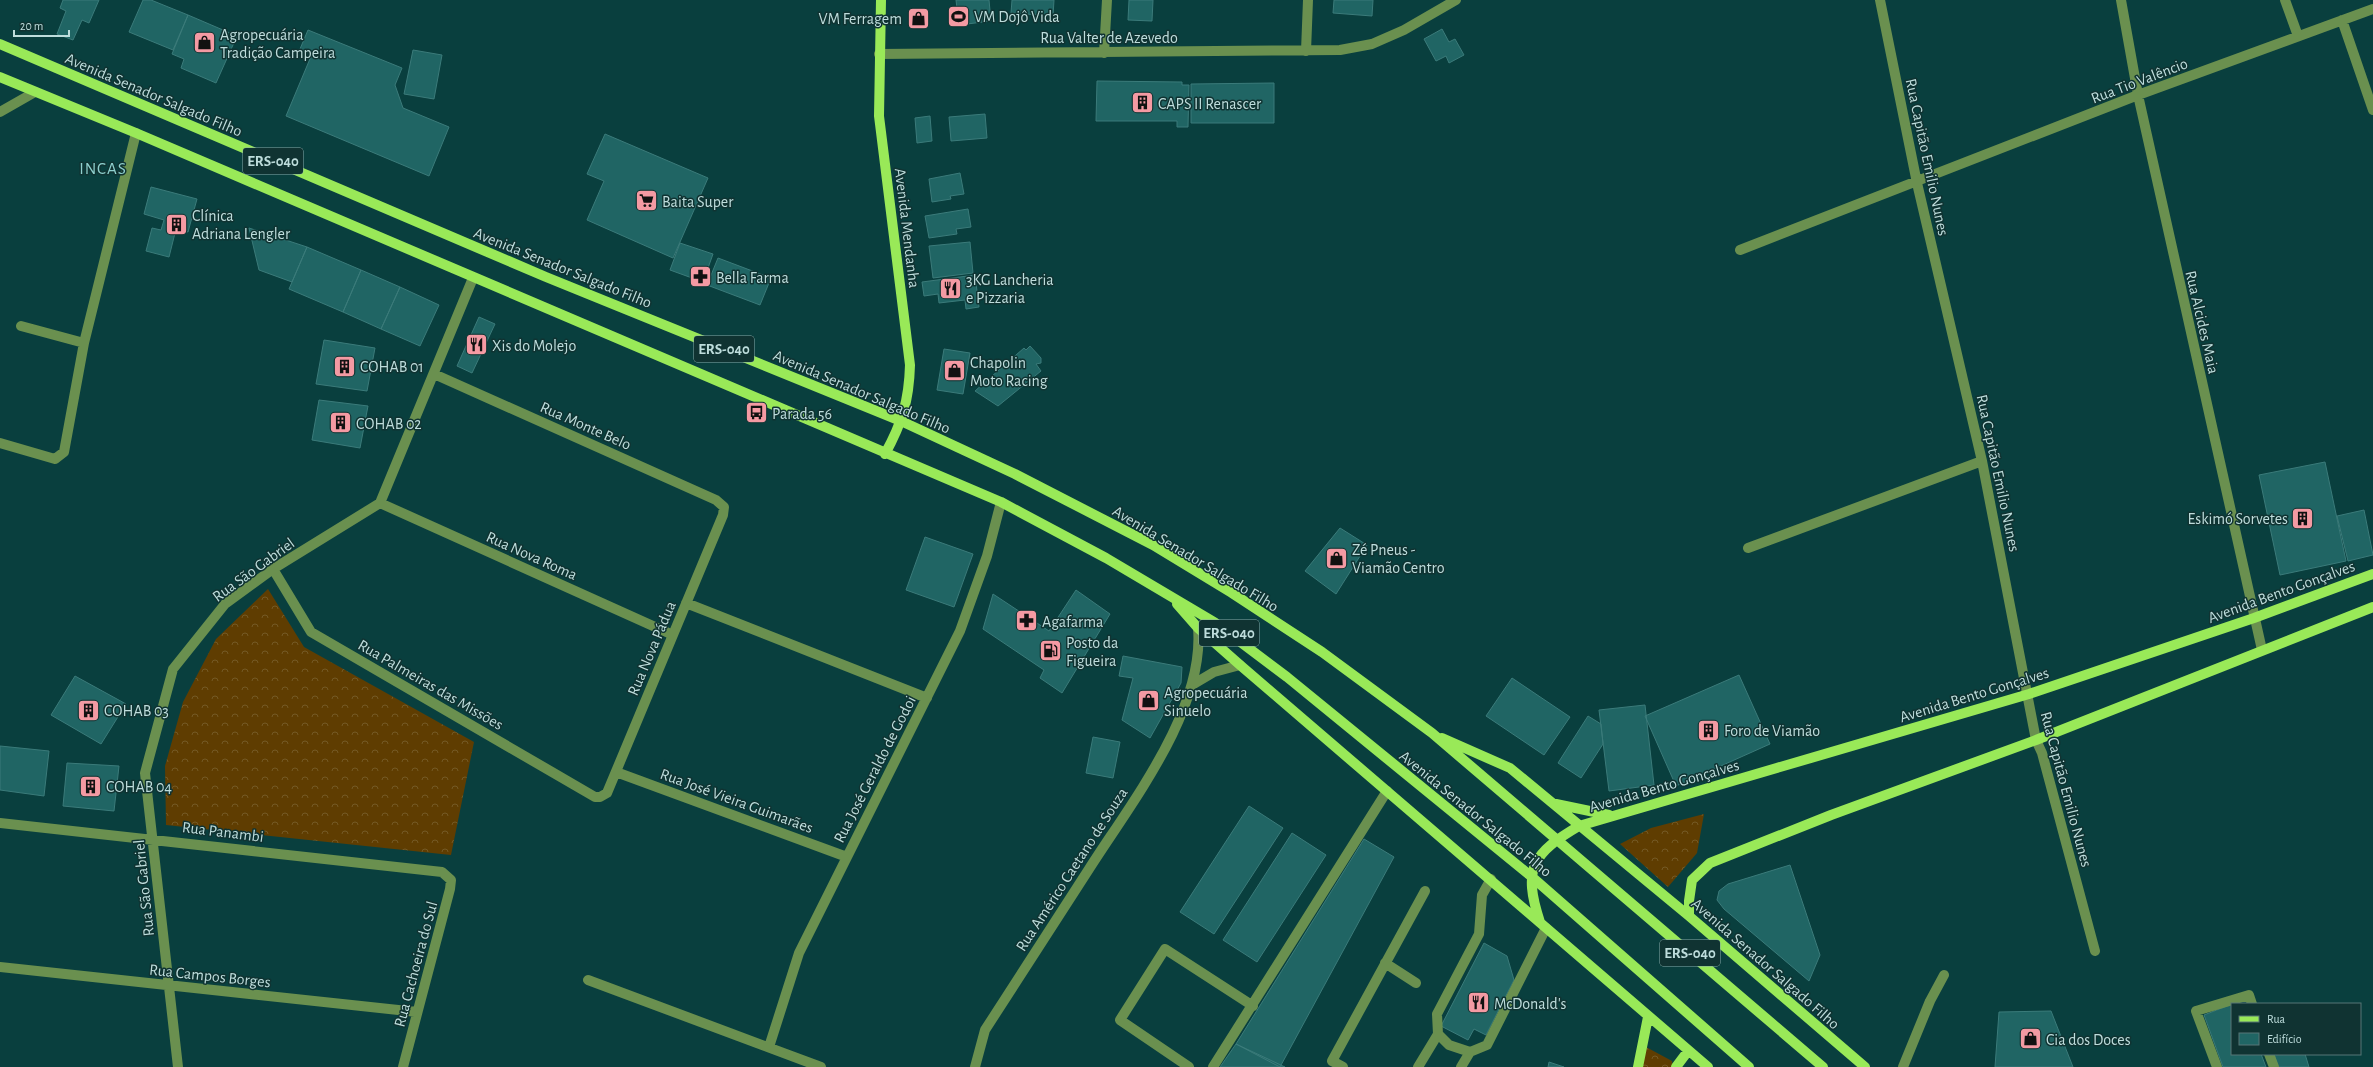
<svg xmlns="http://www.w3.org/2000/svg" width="2373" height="1067" font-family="'Alegreya Sans',sans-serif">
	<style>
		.forest { fill: url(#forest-crowns) }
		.building { fill: #206564; stroke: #3b7b7a }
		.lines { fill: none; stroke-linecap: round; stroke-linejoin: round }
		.minor { stroke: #6a904f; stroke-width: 10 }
		.major { stroke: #99e958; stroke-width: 10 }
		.labels { text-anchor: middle; stroke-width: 3; stroke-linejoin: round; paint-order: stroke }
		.shield { fill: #103332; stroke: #8aaaa9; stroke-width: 1 }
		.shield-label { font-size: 15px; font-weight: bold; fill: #bedddc }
		.poi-label { font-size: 16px; fill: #bedddc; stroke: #103332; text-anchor: start }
		.street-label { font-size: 16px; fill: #bedddc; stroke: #103332 }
		.neighbourhood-label { font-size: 17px; letter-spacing: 1px; fill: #8fd0ce; stroke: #103332 }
	</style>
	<defs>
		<pattern id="forest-crowns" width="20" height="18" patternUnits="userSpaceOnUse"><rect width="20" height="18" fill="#5f3d01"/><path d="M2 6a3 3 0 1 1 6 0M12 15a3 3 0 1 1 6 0" fill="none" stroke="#745925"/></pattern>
	</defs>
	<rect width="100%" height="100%" fill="#093f3e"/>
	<path class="forest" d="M 268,589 L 304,647 L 474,742 L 451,855 L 166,825 L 165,766 L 183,702 L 216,639 Z
		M 1704,814 L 1697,853 L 1668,887 L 1620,844 L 1651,828 Z
		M 1646,1047 L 1672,1061 L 1673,1067 L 1641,1067 Z"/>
	<path class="building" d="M 63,0 L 99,0 L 89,23 L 82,20 L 73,40 L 57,34 L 66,11 L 60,8 Z
		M 143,0 L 151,0 L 188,15 L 173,50 L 129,32 Z
		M 956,0 L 989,0 L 991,21 L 959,25 Z
		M 1012,0 L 1054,0 L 1053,16 L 1011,13 Z
		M 1129,0 L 1153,0 L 1152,21 L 1128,20 Z
		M 1334,0 L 1373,0 L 1372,16 L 1333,13 Z
		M 188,15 L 237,36 L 216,83 L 181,68 L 184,59 L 172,54 Z
		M 1442,29 L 1449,42 L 1455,39 L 1464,55 L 1449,63 L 1446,56 L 1436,61 L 1424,39 Z
		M 308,30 L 402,68 L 395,85 L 403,108 L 449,127 L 429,176 L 286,116 L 312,54 L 300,49 Z
		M 413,50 L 442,55 L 434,99 L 404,94 Z
		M 1097,81 L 1182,82 L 1182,85 L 1189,85 L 1188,127 L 1177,127 L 1177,121 L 1096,121 Z
		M 1274,83 L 1274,123 L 1191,123 L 1191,84 Z
		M 985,114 L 987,138 L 951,141 L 949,117 Z
		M 930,116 L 932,141 L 917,143 L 915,118 Z
		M 605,134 L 708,178 L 673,258 L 587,220 L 604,181 L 587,174 Z
		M 960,173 L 964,194 L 950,196 L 951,199 L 932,202 L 929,179 Z
		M 151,187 L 197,199 L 188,232 L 176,229 L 169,257 L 146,251 L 152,228 L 161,230 L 164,220 L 144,214 Z
		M 968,209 L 971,227 L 956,229 L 957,234 L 929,238 L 925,216 Z
		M 249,228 L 307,247 L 292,282 L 259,270 Z
		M 970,242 L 973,273 L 933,278 L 929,246 Z
		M 680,243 L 713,254 L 703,282 L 670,270 Z
		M 307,247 L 361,270 L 343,312 L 289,289 Z
		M 718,258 L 771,278 L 760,305 L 707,285 Z
		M 361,270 L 400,287 L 381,329 L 343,312 Z
		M 975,275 L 979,307 L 966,309 L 965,300 L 939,303 L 938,294 L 924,296 L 922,282 Z
		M 400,287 L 439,305 L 420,346 L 381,329 Z
		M 479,317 L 495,324 L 472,373 L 457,366 Z
		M 324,340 L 375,348 L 367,391 L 316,384 Z
		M 1030,346 L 1041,358 L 1041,363 L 1036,364 L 1041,371 L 998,406 L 975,391 L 1024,348 L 1026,350 Z
		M 944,349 L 970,353 L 963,394 L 937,390 Z
		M 319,400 L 368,406 L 360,448 L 312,440 Z
		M 2325,462 L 2346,561 L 2280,575 L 2259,475 Z
		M 2364,510 L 2373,555 L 2348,561 L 2337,516 Z
		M 1340,528 L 1367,545 L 1336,594 L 1305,571 Z
		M 925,537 L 973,554 L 954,607 L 906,590 Z
		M 1076,590 L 1110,614 L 1062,693 L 1040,678 L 1044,670 L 983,629 L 993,594 L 1049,631 Z
		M 1123,656 L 1182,667 L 1181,683 L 1150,738 L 1122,720 L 1133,678 L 1119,676 Z
		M 1739,675 L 1770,744 L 1676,786 L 1645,716 Z
		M 75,676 L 126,704 L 101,744 L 51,715 Z
		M 1512,678 L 1570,717 L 1544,755 L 1486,716 Z
		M 1645,705 L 1654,785 L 1609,791 L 1599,710 Z
		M 1588,716 L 1601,724 L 1603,744 L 1581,778 L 1558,763 Z
		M 1093,737 L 1120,742 L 1113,778 L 1086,773 Z
		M 0,746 L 49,751 L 44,796 L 0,790 Z
		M 67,763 L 119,766 L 114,811 L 63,806 Z
		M 1249,806 L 1283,828 L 1214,934 L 1180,912 Z
		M 1292,833 L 1326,855 L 1257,962 L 1223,940 Z
		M 1364,839 L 1394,857 L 1280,1067 L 1236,1044 Z
		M 1790,865 L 1820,955 L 1809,981 L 1724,909 L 1717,900 L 1719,891 L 1728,884 Z
		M 1484,943 L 1507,956 L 1514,980 L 1486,1035 L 1474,1029 L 1468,1040 L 1441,1026 Z
		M 2232,1004 L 2232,1054 L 2261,1054 L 2266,1067 L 2223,1067 L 2204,1015 Z
		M 2051,1011 L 2073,1067 L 1995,1067 L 1999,1012 Z
		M 1236,1044 L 1285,1067 L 1220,1067 Z
		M 2274,1054 L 2305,1054 L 2309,1067 L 2278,1067 Z
		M 1549,1062 L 1564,1067 L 1548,1067 Z"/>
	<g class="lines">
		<path class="minor" d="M 1880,0 L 1917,183 L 1982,461 L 2036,740 L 2042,753 L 2095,951
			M 2121,0 L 2138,95 L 2262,650
			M 2285,0 L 2298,36
			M 2342,20 L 2373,110
			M 1306,51 L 1308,0
			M 1104,53 L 1107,0
			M 879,54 L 1340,50 L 1372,44 L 1404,30 L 1456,0
			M 0,112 L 35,92
			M 1740,250 L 2138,95 L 2373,9
			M 21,326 L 84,343
			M 0,443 L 55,459 L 64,452 L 84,343 L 136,133
			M 380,503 L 673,635
			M 1748,548 L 1982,461
			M 273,569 L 311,632 L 595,797 L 600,797 L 607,793 L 723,515 L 724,507 L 716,500 L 434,374
			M 686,603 L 927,698
			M 1192,685 L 1214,672 L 1240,665
			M 616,772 L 847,857
			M 0,823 L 442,872 L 451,880 L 450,889 L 403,1067
			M 1491,879 L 1482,895 L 1479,934 L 1437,1014 L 1438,1034 L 1449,1045 L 1470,1052 L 1487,1045 L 1546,928
			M 1385,963 L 1416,983
			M 0,967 L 417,1012
			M 588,980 L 821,1067
			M 769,1047 L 799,953 L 960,631 L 987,556 L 1001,502
			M 2269,1054 L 2274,1067
			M 178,1067 L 145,773 L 173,669 L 225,604 L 273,569 L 380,503 L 473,278
			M 975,1067 L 985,1030 C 1020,976 1054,923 1089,869 C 1131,803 1205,710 1198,628
			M 1189,1067 L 1120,1020 L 1165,949 L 1253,1006
			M 1213,1067 L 1387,791
			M 1343,1067 L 1332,1061 L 1425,891
			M 1418,1067 L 1438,1034
			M 1461,1067 L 1470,1052
			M 1903,1067 L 1930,1001 L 1944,975
			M 2217,1067 L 2196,1011 L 2249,995 L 2252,1004"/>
		<path class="major" d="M 881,0 L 879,116 L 910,365 C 909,401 902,423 885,454
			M 0,44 L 546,277 L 901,421 L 1015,474 L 1153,545 L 1232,593 L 1322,652 L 1432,733 L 1823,1067
			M 0,77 L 136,133 L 1001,502 L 1106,558 L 1214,622 L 1287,677 L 1532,877 L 1749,1067
			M 1177,604 L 1198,628 L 1240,665 L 1708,1067
			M 1442,738 L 1510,768 L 1689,916 L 1865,1067
			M 1556,804 L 1609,815
			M 1689,916 L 1689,901 L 1692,880 L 1710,863 L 1831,815 L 2036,740 L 2373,607
			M 1540,922 C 1522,868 1533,853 1579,826 L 2029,694 L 2254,618 L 2373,574
			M 1638,1067 L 1648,1017
			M 1676,1067 L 1688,1051"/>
	</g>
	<defs>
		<symbol id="stadium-square" viewBox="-11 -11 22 22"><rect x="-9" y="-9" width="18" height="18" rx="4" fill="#f49aa3" stroke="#103332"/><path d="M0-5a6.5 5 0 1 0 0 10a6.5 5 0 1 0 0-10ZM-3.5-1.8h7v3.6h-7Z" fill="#111"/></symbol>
		<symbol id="shop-square" viewBox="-11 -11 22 22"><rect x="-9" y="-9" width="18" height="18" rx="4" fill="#f49aa3" stroke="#103332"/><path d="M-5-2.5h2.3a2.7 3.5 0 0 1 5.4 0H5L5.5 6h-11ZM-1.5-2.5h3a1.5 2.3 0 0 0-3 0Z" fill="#111"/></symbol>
		<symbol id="building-square" viewBox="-11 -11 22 22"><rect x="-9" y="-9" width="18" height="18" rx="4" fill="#f49aa3" stroke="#103332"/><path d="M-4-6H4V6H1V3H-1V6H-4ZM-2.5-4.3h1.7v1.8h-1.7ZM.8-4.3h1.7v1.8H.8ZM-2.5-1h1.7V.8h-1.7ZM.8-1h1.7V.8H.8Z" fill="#111"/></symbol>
		<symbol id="supermarket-square" viewBox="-11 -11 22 22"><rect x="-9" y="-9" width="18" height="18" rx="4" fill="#f49aa3" stroke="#103332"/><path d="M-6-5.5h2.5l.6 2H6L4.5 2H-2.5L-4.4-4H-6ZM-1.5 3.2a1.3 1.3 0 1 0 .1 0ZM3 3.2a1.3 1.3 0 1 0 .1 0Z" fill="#111"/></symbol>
		<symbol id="pharmacy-square" viewBox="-11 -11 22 22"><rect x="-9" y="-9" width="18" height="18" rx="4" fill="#f49aa3" stroke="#103332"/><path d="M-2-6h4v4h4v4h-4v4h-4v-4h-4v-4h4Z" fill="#111"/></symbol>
		<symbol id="restaurant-square" viewBox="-11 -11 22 22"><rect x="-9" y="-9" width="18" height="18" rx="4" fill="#f49aa3" stroke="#103332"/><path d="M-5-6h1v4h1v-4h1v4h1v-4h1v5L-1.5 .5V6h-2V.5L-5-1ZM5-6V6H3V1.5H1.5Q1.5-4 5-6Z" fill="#111"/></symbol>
		<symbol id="bus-square" viewBox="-11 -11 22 22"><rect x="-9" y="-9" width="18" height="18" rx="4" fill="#f49aa3" stroke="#103332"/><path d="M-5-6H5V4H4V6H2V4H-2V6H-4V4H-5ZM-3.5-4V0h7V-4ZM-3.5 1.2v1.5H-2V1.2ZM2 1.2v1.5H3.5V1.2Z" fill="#111"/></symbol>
		<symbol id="fuel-square" viewBox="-11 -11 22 22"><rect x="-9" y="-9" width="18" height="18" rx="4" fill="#f49aa3" stroke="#103332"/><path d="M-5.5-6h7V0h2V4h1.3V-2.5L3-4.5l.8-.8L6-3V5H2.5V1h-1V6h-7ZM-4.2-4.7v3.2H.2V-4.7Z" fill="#111"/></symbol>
	</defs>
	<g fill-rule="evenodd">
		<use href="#stadium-square" x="946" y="4" width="25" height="25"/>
		<use href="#shop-square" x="906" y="6" width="25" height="25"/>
		<use href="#shop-square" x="192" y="30" width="25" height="25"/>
		<use href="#building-square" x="1130" y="90" width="25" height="25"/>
		<use href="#supermarket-square" x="634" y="188" width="25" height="25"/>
		<use href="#building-square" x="164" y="212" width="25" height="25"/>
		<use href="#pharmacy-square" x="688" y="264" width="25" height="25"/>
		<use href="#restaurant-square" x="938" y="276" width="25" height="25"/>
		<use href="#restaurant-square" x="464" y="332" width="25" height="25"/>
		<use href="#building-square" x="332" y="354" width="25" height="25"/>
		<use href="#shop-square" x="942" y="358" width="25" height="25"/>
		<use href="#bus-square" x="744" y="400" width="25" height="25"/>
		<use href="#building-square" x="328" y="410" width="25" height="25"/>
		<use href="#building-square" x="2290" y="506" width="25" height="25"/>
		<use href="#shop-square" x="1324" y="546" width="25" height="25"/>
		<use href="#pharmacy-square" x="1014" y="608" width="25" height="25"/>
		<use href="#fuel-square" x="1038" y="638" width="25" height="25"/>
		<use href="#shop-square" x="1136" y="688" width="25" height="25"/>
		<use href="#building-square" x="76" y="698" width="25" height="25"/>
		<use href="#building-square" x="1696" y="718" width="25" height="25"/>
		<use href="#building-square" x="78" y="774" width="25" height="25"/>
		<use href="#restaurant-square" x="1466" y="990" width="25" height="25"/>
		<use href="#shop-square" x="2018" y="1026" width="25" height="25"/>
	</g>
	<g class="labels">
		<g class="shield">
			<rect x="243" y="148" width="60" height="26" rx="3"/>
			<rect x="694" y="336" width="60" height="26" rx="3"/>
			<rect x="1199" y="620" width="60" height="26" rx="3"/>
			<rect x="1660" y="940" width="60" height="26" rx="3"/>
		</g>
		<g class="shield-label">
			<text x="273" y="166">ERS-040</text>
			<text x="724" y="354">ERS-040</text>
			<text x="1229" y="638">ERS-040</text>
			<text x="1690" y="958">ERS-040</text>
		</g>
		<g class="poi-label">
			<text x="974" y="22">VM Dojô Vida</text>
			<text x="902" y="24" text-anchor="end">VM Ferragem</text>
			<text x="220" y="40">Agropecuária<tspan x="220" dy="18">Tradição Campeira</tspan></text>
			<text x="1158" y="109">CAPS II Renascer</text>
			<text x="662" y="207">Baita Super</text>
			<text x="192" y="221">Clínica<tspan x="192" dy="18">Adriana Lengler</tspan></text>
			<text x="716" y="283">Bella Farma</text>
			<text x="966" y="285">3KG Lancheria<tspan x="966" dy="18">e Pizzaria</tspan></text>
			<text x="492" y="351">Xis do Molejo</text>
			<text x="970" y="368">Chapolin<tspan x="970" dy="18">Moto Racing</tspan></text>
			<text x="360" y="372">COHAB 01</text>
			<text x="772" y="419">Parada 56</text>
			<text x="356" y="429">COHAB 02</text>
			<text x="2288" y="524" text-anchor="end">Eskimó Sorvetes</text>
			<text x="1352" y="555">Zé Pneus -<tspan x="1352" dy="18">Viamão Centro</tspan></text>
			<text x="1042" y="627">Agafarma</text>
			<text x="1066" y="648">Posto da<tspan x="1066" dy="18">Figueira</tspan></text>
			<text x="1164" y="698">Agropecuária<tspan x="1164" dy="18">Sinuelo</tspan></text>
			<text x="104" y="716">COHAB 03</text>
			<text x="1724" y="736">Foro de Viamão</text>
			<text x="106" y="792">COHAB 04</text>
			<text x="1494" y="1009">McDonald's</text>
			<text x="2046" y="1045">Cia dos Doces</text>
		</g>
		<g class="street-label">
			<text x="1109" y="43">Rua Valter de Azevedo</text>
			<text transform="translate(2139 80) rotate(-21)" y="6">Rua Tio Valêncio</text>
			<text transform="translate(154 94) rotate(23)" y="6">Avenida Senador Salgado Filho</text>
			<text transform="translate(1928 157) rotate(78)" y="6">Rua Capitão Emilio Nunes</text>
			<text transform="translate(908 228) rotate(83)" y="6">Avenida Mendanha</text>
			<text transform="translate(563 267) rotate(22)" y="6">Avenida Senador Salgado Filho</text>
			<text transform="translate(2203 322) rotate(77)" y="6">Rua Alcides Maia</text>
			<text transform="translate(862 391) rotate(23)" y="6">Avenida Senador Salgado Filho</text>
			<text transform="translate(586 425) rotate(24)" y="6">Rua Monte Belo</text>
			<text transform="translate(1999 473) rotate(78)" y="6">Rua Capitão Emilio Nunes</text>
			<text transform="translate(532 555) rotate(24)" y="6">Rua Nova Roma</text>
			<text transform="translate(1196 558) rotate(31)" y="6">Avenida Senador Salgado Filho</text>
			<text transform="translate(253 569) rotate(-36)" y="6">Rua São Gabriel</text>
			<text transform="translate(2281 591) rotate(-20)" y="6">Avenida Bento Gonçalves</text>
			<text transform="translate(651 648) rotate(-67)" y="6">Rua Nova Pádua</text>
			<text transform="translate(431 684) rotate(30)" y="6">Rua Palmeiras das Missões</text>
			<text transform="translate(1974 694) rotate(-17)" y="6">Avenida Bento Gonçalves</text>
			<text transform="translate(874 769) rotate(-63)" y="6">Rua José Geraldo de Godoi</text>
			<text transform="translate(1664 785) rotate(-16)" y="6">Avenida Bento Gonçalves</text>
			<text transform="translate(2067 789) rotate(75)" y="6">Rua Capitão Emilio Nunes</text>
			<text transform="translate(737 800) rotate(20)" y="6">Rua José Vieira Guimarães</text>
			<text transform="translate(1476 813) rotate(39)" y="6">Avenida Senador Salgado Filho</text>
			<text transform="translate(223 831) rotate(7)" y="6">Rua Panambi</text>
			<text transform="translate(1071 869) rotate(-57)" y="6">Rua Américo Caetano de Souza</text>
			<text transform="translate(143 888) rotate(-96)" y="6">Rua São Gabriel</text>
			<text transform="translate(1766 963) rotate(41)" y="6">Avenida Senador Salgado Filho</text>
			<text transform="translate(415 964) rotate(-75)" y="6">Rua Cachoeira do Sul</text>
			<text transform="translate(210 975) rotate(6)" y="6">Rua Campos Borges</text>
		</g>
		<g class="neighbourhood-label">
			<text x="103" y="174">INCAS</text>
		</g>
	</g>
	<rect x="2231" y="1003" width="130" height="52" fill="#103332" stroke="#567776"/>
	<rect x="2239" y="1016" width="20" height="6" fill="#99e958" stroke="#567776"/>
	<text x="2267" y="1023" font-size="12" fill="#bedddc">Rua</text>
	<rect x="2239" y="1033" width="20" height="12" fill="#206564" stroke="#567776"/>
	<text x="2267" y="1043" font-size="12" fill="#bedddc">Edifício</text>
	<path d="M14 30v6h55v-6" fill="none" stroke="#bedddc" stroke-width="2"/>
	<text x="20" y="30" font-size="12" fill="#bedddc" stroke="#103332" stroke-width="3" paint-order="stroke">20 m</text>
</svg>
